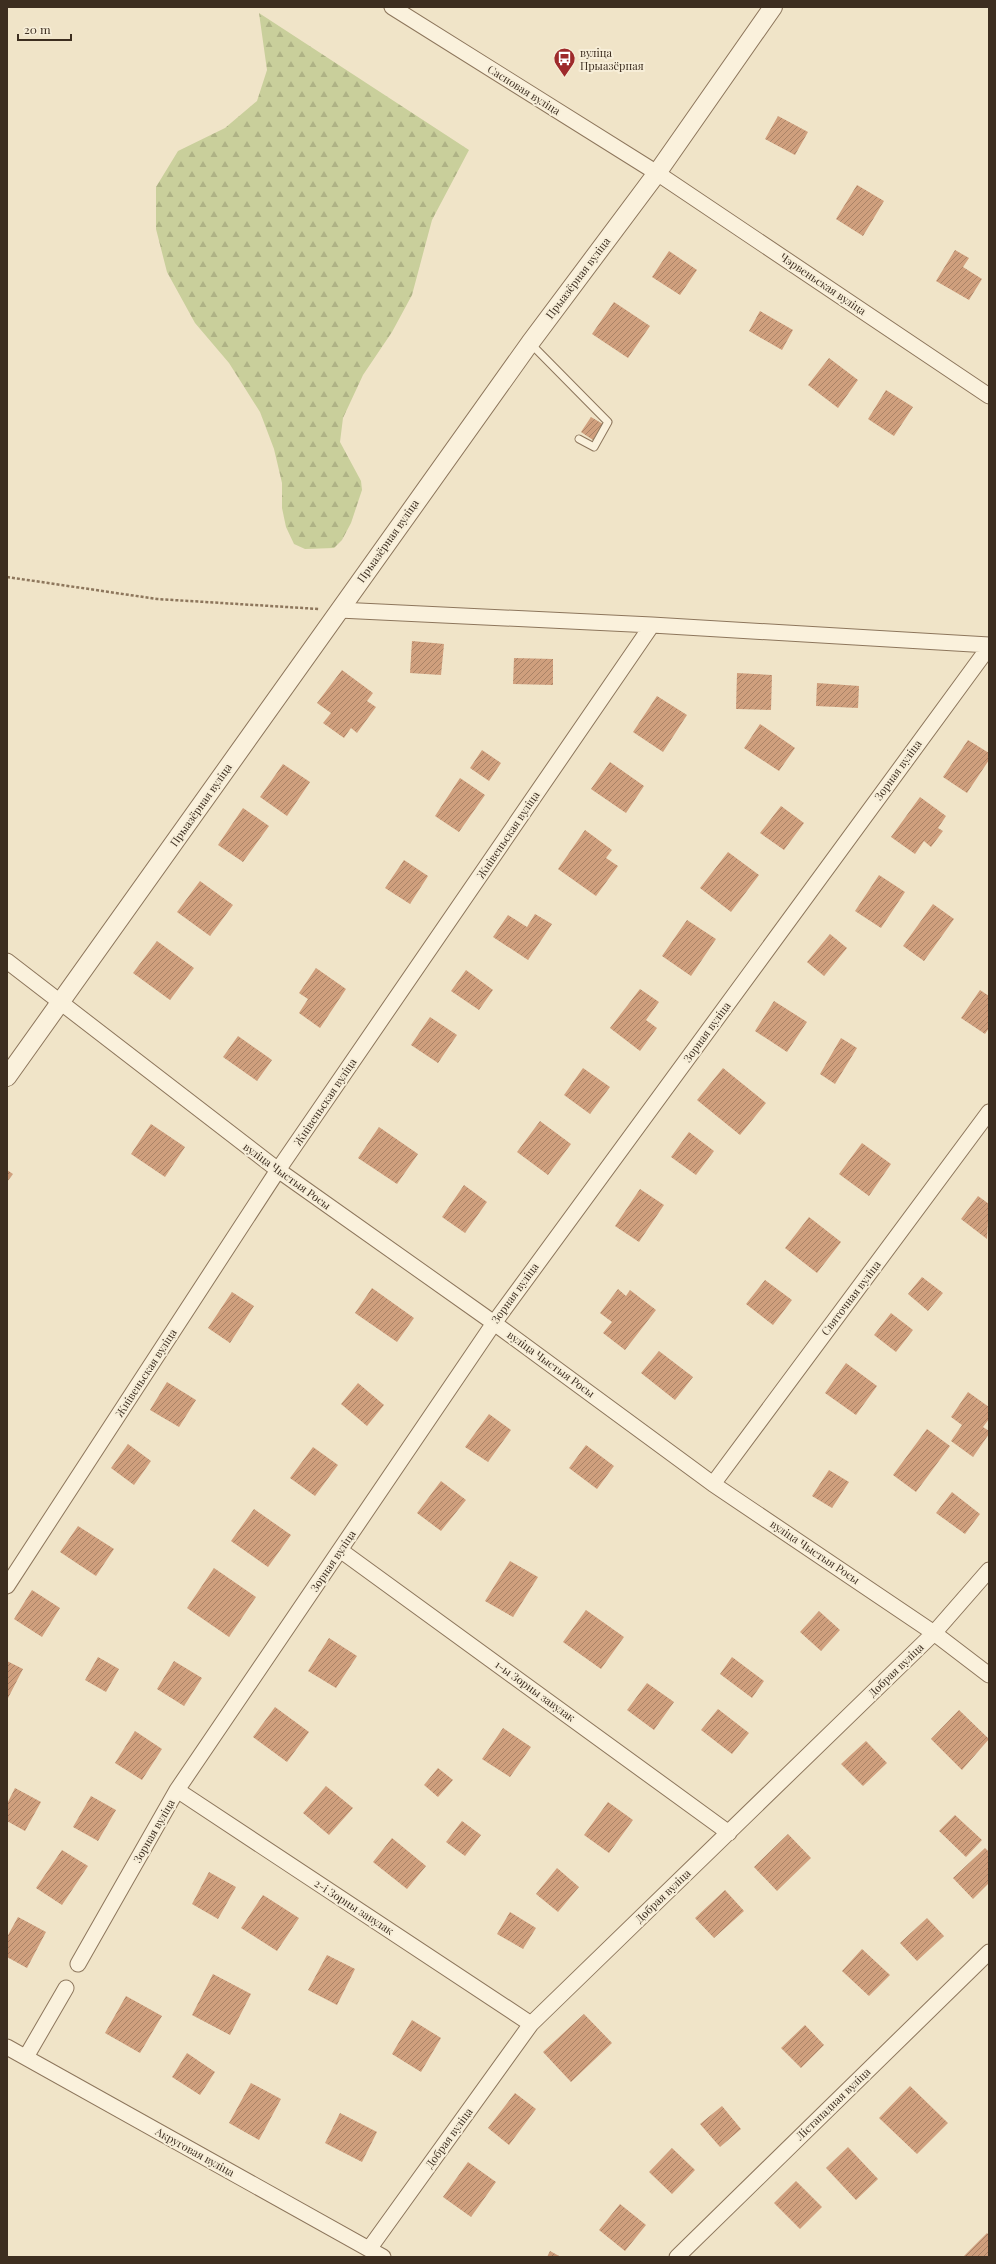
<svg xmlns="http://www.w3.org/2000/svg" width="996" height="2264" font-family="'Playfair Display',serif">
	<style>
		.forest { fill: url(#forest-firs) }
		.building { fill: url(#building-hatch) }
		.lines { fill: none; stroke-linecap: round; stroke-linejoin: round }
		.service-casing { stroke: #8d765c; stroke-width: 9 }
		.minor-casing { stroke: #8d765c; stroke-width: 17 }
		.tertiary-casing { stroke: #8d765c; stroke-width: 20 }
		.path { stroke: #8d765c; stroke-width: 2.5; stroke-dasharray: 3 2; stroke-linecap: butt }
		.service { stroke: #faf1dc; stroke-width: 7 }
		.minor { stroke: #faf1dc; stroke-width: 15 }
		.tertiary { stroke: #faf1dc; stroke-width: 18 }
		.labels { text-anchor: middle; stroke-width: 4; stroke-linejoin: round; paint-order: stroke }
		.poi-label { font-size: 11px; fill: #3d2e20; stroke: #f7eed8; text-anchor: start }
		.street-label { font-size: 11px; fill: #3d2e20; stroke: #f7eed8 }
	</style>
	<defs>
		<pattern id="forest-firs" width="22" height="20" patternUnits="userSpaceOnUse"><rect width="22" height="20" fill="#c9cf9b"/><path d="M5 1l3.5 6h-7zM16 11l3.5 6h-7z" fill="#aeb285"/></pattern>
		<pattern id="building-hatch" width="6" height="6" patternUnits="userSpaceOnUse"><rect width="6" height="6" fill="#cf9f7d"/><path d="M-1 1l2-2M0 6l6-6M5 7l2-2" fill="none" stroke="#a98266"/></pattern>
	</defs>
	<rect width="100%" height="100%" fill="#f0e4c8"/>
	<path class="forest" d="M 259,13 L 469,150 L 432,220 L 412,295 L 392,332 L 363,375 L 343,418 L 340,442 L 361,481 L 362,490 L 351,523 L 342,540 L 334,548 L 305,549 L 294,544 L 286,527 L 282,508 L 282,483 L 274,449 L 260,412 L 229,363 L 195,323 L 167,272 L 156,229 L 156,187 L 178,151 L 225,128 L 257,101 L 267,70 Z"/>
	<path class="building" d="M 778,116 L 808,132 L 795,155 L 765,139 Z
		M 857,185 L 884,201 L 863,236 L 836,219 Z
		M 955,250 L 969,258 L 963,267 L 982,279 L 969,300 L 936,281 Z
		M 669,251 L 697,270 L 680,295 L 652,277 Z
		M 614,302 L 650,326 L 628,358 L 592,334 Z
		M 760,311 L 793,330 L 782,350 L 749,331 Z
		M 829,358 L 858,380 L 838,408 L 808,385 Z
		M 886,390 L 913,407 L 894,436 L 868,419 Z
		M 591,417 L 603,424 L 593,440 L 581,432 Z
		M 412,641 L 444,644 L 441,675 L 410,673 Z
		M 514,658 L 553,659 L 553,685 L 513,684 Z
		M 342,670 L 373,693 L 367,701 L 376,707 L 357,733 L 351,728 L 344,738 L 323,723 L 331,713 L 317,703 Z
		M 737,673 L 772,675 L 771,710 L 736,709 Z
		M 817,683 L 859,686 L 858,708 L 816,706 Z
		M 657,696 L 687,715 L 663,752 L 633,732 Z
		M 760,724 L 795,748 L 779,771 L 744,748 Z
		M 968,740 L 989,753 L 989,760 L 967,793 L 943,777 Z
		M 482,750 L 501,763 L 489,781 L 470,768 Z
		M 610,762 L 644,786 L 626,813 L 591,789 Z
		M 283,764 L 310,782 L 287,816 L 260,797 Z
		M 460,778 L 485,795 L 459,832 L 435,816 Z
		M 920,797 L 946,816 L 938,828 L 943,831 L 931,847 L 924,841 L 915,854 L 891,837 Z
		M 781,806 L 804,823 L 784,850 L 760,833 Z
		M 243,808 L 269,826 L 243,862 L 218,845 Z
		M 585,830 L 612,850 L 606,858 L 618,866 L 596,896 L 558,869 Z
		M 728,852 L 759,875 L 731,912 L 700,888 Z
		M 404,860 L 428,876 L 410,904 L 385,888 Z
		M 879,875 L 905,892 L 881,928 L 855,911 Z
		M 200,881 L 233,905 L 210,936 L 177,912 Z
		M 933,904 L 954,919 L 924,961 L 903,946 Z
		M 535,914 L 552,924 L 528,960 L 493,937 L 508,915 L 527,927 Z
		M 687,920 L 716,939 L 691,976 L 662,956 Z
		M 830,934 L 847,948 L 824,976 L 807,962 Z
		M 157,941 L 194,968 L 170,1000 L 133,973 Z
		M 316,968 L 346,989 L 320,1028 L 299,1013 L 308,999 L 299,993 Z
		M 466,970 L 493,990 L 479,1010 L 451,991 Z
		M 640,989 L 659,1002 L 646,1020 L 657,1028 L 640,1051 L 610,1028 Z
		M 980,990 L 989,996 L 989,1028 L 985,1034 L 961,1018 Z
		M 774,1001 L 807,1022 L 787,1052 L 755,1031 Z
		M 430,1017 L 457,1035 L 438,1063 L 411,1045 Z
		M 238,1036 L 272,1060 L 257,1081 L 223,1057 Z
		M 841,1038 L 857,1048 L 835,1084 L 820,1074 Z
		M 583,1068 L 610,1087 L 590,1114 L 564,1095 Z
		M 723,1068 L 766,1103 L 740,1135 L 697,1100 Z
		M 540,1121 L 571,1144 L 548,1175 L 517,1152 Z
		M 151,1124 L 185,1147 L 165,1177 L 131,1154 Z
		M 379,1127 L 418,1154 L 397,1184 L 358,1158 Z
		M 689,1132 L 714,1151 L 696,1175 L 671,1157 Z
		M 862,1143 L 891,1164 L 869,1196 L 839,1174 Z
		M 7,1170 L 13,1174 L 7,1182 Z
		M 464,1185 L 487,1202 L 465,1233 L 442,1217 Z
		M 640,1189 L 664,1205 L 639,1242 L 615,1226 Z
		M 978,1196 L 989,1204 L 987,1239 L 961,1219 Z
		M 809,1217 L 841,1242 L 817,1273 L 785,1248 Z
		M 922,1277 L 943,1293 L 928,1311 L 908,1294 Z
		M 765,1280 L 792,1300 L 773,1325 L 746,1304 Z
		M 372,1288 L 414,1318 L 397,1342 L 355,1313 Z
		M 618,1289 L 626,1296 L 630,1290 L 656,1310 L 625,1350 L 603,1333 L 612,1322 L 600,1313 Z
		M 232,1292 L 254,1306 L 230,1343 L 208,1328 Z
		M 891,1313 L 913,1330 L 896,1352 L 874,1335 Z
		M 659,1351 L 693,1377 L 675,1400 L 641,1373 Z
		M 846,1363 L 877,1386 L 856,1415 L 825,1393 Z
		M 167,1382 L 196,1400 L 179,1427 L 150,1410 Z
		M 358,1383 L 384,1405 L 367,1426 L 341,1404 Z
		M 968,1392 L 989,1407 L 989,1419 L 983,1427 L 989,1431 L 989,1434 L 973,1457 L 951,1441 L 962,1425 L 951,1417 Z
		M 489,1414 L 511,1430 L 488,1462 L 465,1447 Z
		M 927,1429 L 950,1446 L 916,1492 L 893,1475 Z
		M 128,1444 L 151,1461 L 134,1485 L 111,1468 Z
		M 586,1445 L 614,1466 L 597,1489 L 569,1468 Z
		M 313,1447 L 338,1465 L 315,1496 L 290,1478 Z
		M 829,1470 L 849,1482 L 832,1508 L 812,1496 Z
		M 441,1481 L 466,1500 L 441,1531 L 417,1513 Z
		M 952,1492 L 980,1514 L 965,1534 L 936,1513 Z
		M 254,1509 L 291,1535 L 268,1567 L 231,1541 Z
		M 78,1526 L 114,1549 L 96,1576 L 60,1552 Z
		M 510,1561 L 538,1577 L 513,1617 L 485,1601 Z
		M 214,1568 L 256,1597 L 229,1637 L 187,1608 Z
		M 32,1590 L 60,1608 L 42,1637 L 14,1619 Z
		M 586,1610 L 624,1637 L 601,1669 L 563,1642 Z
		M 819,1611 L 840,1630 L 821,1651 L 800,1632 Z
		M 329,1638 L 357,1656 L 336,1688 L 308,1671 Z
		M 98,1657 L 119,1669 L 106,1692 L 85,1680 Z
		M 732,1657 L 764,1681 L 752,1698 L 720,1674 Z
		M 7,1661 L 23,1669 L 7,1700 Z
		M 174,1661 L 202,1678 L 184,1706 L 157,1689 Z
		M 647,1683 L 674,1702 L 654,1730 L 627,1710 Z
		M 275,1707 L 309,1732 L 287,1762 L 253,1737 Z
		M 718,1709 L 749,1733 L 732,1754 L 701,1730 Z
		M 959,1710 L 989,1739 L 962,1770 L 931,1739 Z
		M 503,1728 L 531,1747 L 510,1777 L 482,1759 Z
		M 135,1731 L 162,1749 L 142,1780 L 115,1763 Z
		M 866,1741 L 887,1763 L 863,1786 L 841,1764 Z
		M 438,1768 L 453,1780 L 438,1797 L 424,1785 Z
		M 326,1786 L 353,1808 L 329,1835 L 303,1813 Z
		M 15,1788 L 41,1802 L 25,1831 L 7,1821 L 7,1804 Z
		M 91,1796 L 116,1810 L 98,1841 L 73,1827 Z
		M 608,1802 L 633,1820 L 609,1853 L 584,1835 Z
		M 955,1815 L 982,1840 L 966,1857 L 939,1831 Z
		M 462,1821 L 481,1835 L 465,1856 L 446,1842 Z
		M 788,1834 L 811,1858 L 777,1891 L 754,1867 Z
		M 392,1838 L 426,1866 L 407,1889 L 373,1862 Z
		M 985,1848 L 989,1852 L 989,1883 L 973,1899 L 953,1878 Z
		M 62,1850 L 88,1866 L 62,1905 L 36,1888 Z
		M 557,1868 L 579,1887 L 558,1912 L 536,1894 Z
		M 209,1872 L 236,1887 L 218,1919 L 192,1904 Z
		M 725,1890 L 744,1911 L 714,1938 L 695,1918 Z
		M 263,1895 L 299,1918 L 277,1951 L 241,1928 Z
		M 510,1912 L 536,1928 L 523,1949 L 497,1934 Z
		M 18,1917 L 46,1932 L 27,1968 L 7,1957 L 7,1937 Z
		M 927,1918 L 944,1936 L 917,1961 L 900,1943 Z
		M 862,1949 L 890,1975 L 869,1996 L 842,1971 Z
		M 327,1955 L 355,1969 L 337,2005 L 308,1990 Z
		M 213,1974 L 251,1994 L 230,2035 L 192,2015 Z
		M 126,1996 L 162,2016 L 140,2053 L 105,2033 Z
		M 584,2014 L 612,2043 L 571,2082 L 543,2052 Z
		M 412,2020 L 441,2038 L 421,2072 L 392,2054 Z
		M 805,2025 L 824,2045 L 801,2068 L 781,2048 Z
		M 187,2053 L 215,2072 L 200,2095 L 172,2077 Z
		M 251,2083 L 281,2099 L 259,2140 L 229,2123 Z
		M 910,2086 L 948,2123 L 917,2154 L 879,2118 Z
		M 515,2093 L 536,2109 L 509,2145 L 488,2128 Z
		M 722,2106 L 741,2129 L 720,2147 L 700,2124 Z
		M 340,2113 L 377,2132 L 362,2162 L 325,2143 Z
		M 848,2147 L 878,2179 L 856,2200 L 826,2168 Z
		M 672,2148 L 695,2170 L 672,2194 L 649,2172 Z
		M 468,2162 L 496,2182 L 471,2217 L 443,2197 Z
		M 796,2181 L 822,2207 L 800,2229 L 774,2203 Z
		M 620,2204 L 646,2225 L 625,2251 L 599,2230 Z
		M 987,2233 L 989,2235 L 989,2257 L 963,2257 Z
		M 550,2251 L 561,2257 L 547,2257 Z"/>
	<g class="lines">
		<defs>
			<path id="service" d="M 530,343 L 608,422 L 594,447 L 579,439"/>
			<path id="minor" d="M 392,7 L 657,173 L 989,396
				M 339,610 L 652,625 L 989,645
				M 7,961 L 278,1170 L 494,1323 L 713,1484 L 934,1633 L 989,1675
				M 713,1484 L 989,1112
				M 340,1550 L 729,1833
				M 7,1586 L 278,1170 L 652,625
				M 177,1790 L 531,2024
				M 78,1964 L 177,1790 L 494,1323 L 989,647
				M 7,2047 L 383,2257
				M 26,2057 L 66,1988
				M 369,2249 L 531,2024 L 934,1633 L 989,1570
				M 677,2257 L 989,1952"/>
			<path id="tertiary" d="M 7,1077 L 530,343 L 657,173 L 773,7"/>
		</defs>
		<use href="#service" class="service-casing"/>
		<use href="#minor" class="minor-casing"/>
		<use href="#tertiary" class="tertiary-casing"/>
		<path class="path" d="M 7,577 L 157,599 L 319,609"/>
		<use href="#service" class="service"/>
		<use href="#minor" class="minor"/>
		<use href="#tertiary" class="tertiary"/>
	</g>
	<defs>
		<symbol id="bus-pin" viewBox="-11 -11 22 30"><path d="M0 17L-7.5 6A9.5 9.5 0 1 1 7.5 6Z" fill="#9e2a2b" stroke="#f7eed8"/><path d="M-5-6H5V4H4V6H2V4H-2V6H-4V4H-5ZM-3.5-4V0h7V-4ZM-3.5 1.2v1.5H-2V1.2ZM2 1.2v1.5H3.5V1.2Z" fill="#fff"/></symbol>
	</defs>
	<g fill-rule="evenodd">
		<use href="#bus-pin" x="552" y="46" width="25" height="34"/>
	</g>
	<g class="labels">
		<g class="poi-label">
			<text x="580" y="57">вуліца<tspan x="580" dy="13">Прыазёрная</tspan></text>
		</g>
		<g class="street-label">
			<text transform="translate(524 90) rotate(32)" y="4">Сасновая вуліца</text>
			<text transform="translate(578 278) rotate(-53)" y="4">Прыазёрная вуліца</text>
			<text transform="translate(823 284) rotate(34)" y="4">Чэрвеньская вуліца</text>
			<text transform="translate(388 541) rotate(-55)" y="4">Прыазёрная вуліца</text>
			<text transform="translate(898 770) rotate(-54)" y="4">Зорная вуліца</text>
			<text transform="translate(201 805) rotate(-55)" y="4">Прыазёрная вуліца</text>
			<text transform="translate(508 835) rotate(-56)" y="4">Жнівеньская вуліца</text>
			<text transform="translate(707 1032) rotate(-54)" y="4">Зорная вуліца</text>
			<text transform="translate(325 1102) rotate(-56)" y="4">Жнівеньская вуліца</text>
			<text transform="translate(287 1176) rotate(36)" y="4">вуліца Чыстыя Росы</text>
			<text transform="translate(515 1293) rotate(-54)" y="4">Зорная вуліца</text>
			<text transform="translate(851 1298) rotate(-53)" y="4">Святочная вуліца</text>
			<text transform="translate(551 1364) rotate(36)" y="4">вуліца Чыстыя Росы</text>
			<text transform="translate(146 1373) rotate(-57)" y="4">Жнівеньская вуліца</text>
			<text transform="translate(815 1552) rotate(34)" y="4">вуліца Чыстыя Росы</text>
			<text transform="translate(333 1561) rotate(-56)" y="4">Зорная вуліца</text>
			<text transform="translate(896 1670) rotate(-44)" y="4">Добрая вуліца</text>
			<text transform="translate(535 1691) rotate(36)" y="4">1-ы Зорны завулак</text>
			<text transform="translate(154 1831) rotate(-60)" y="4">Зорная вуліца</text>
			<text transform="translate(663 1896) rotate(-44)" y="4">Добрая вуліца</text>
			<text transform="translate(354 1907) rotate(33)" y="4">2-і Зорны завулак</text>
			<text transform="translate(833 2104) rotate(-44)" y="4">Лістападная вуліца</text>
			<text transform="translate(449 2138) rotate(-54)" y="4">Добрая вуліца</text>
			<text transform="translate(195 2152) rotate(29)" y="4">Акруговая вуліца</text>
		</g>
	</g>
	<rect width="996" height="2264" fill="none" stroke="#3d2e20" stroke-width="16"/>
	<path d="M18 34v6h53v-6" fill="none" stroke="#3d2e20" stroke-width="2"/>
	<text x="24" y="34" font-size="12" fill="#3d2e20" stroke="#f7eed8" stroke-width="3" paint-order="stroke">20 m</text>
</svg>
